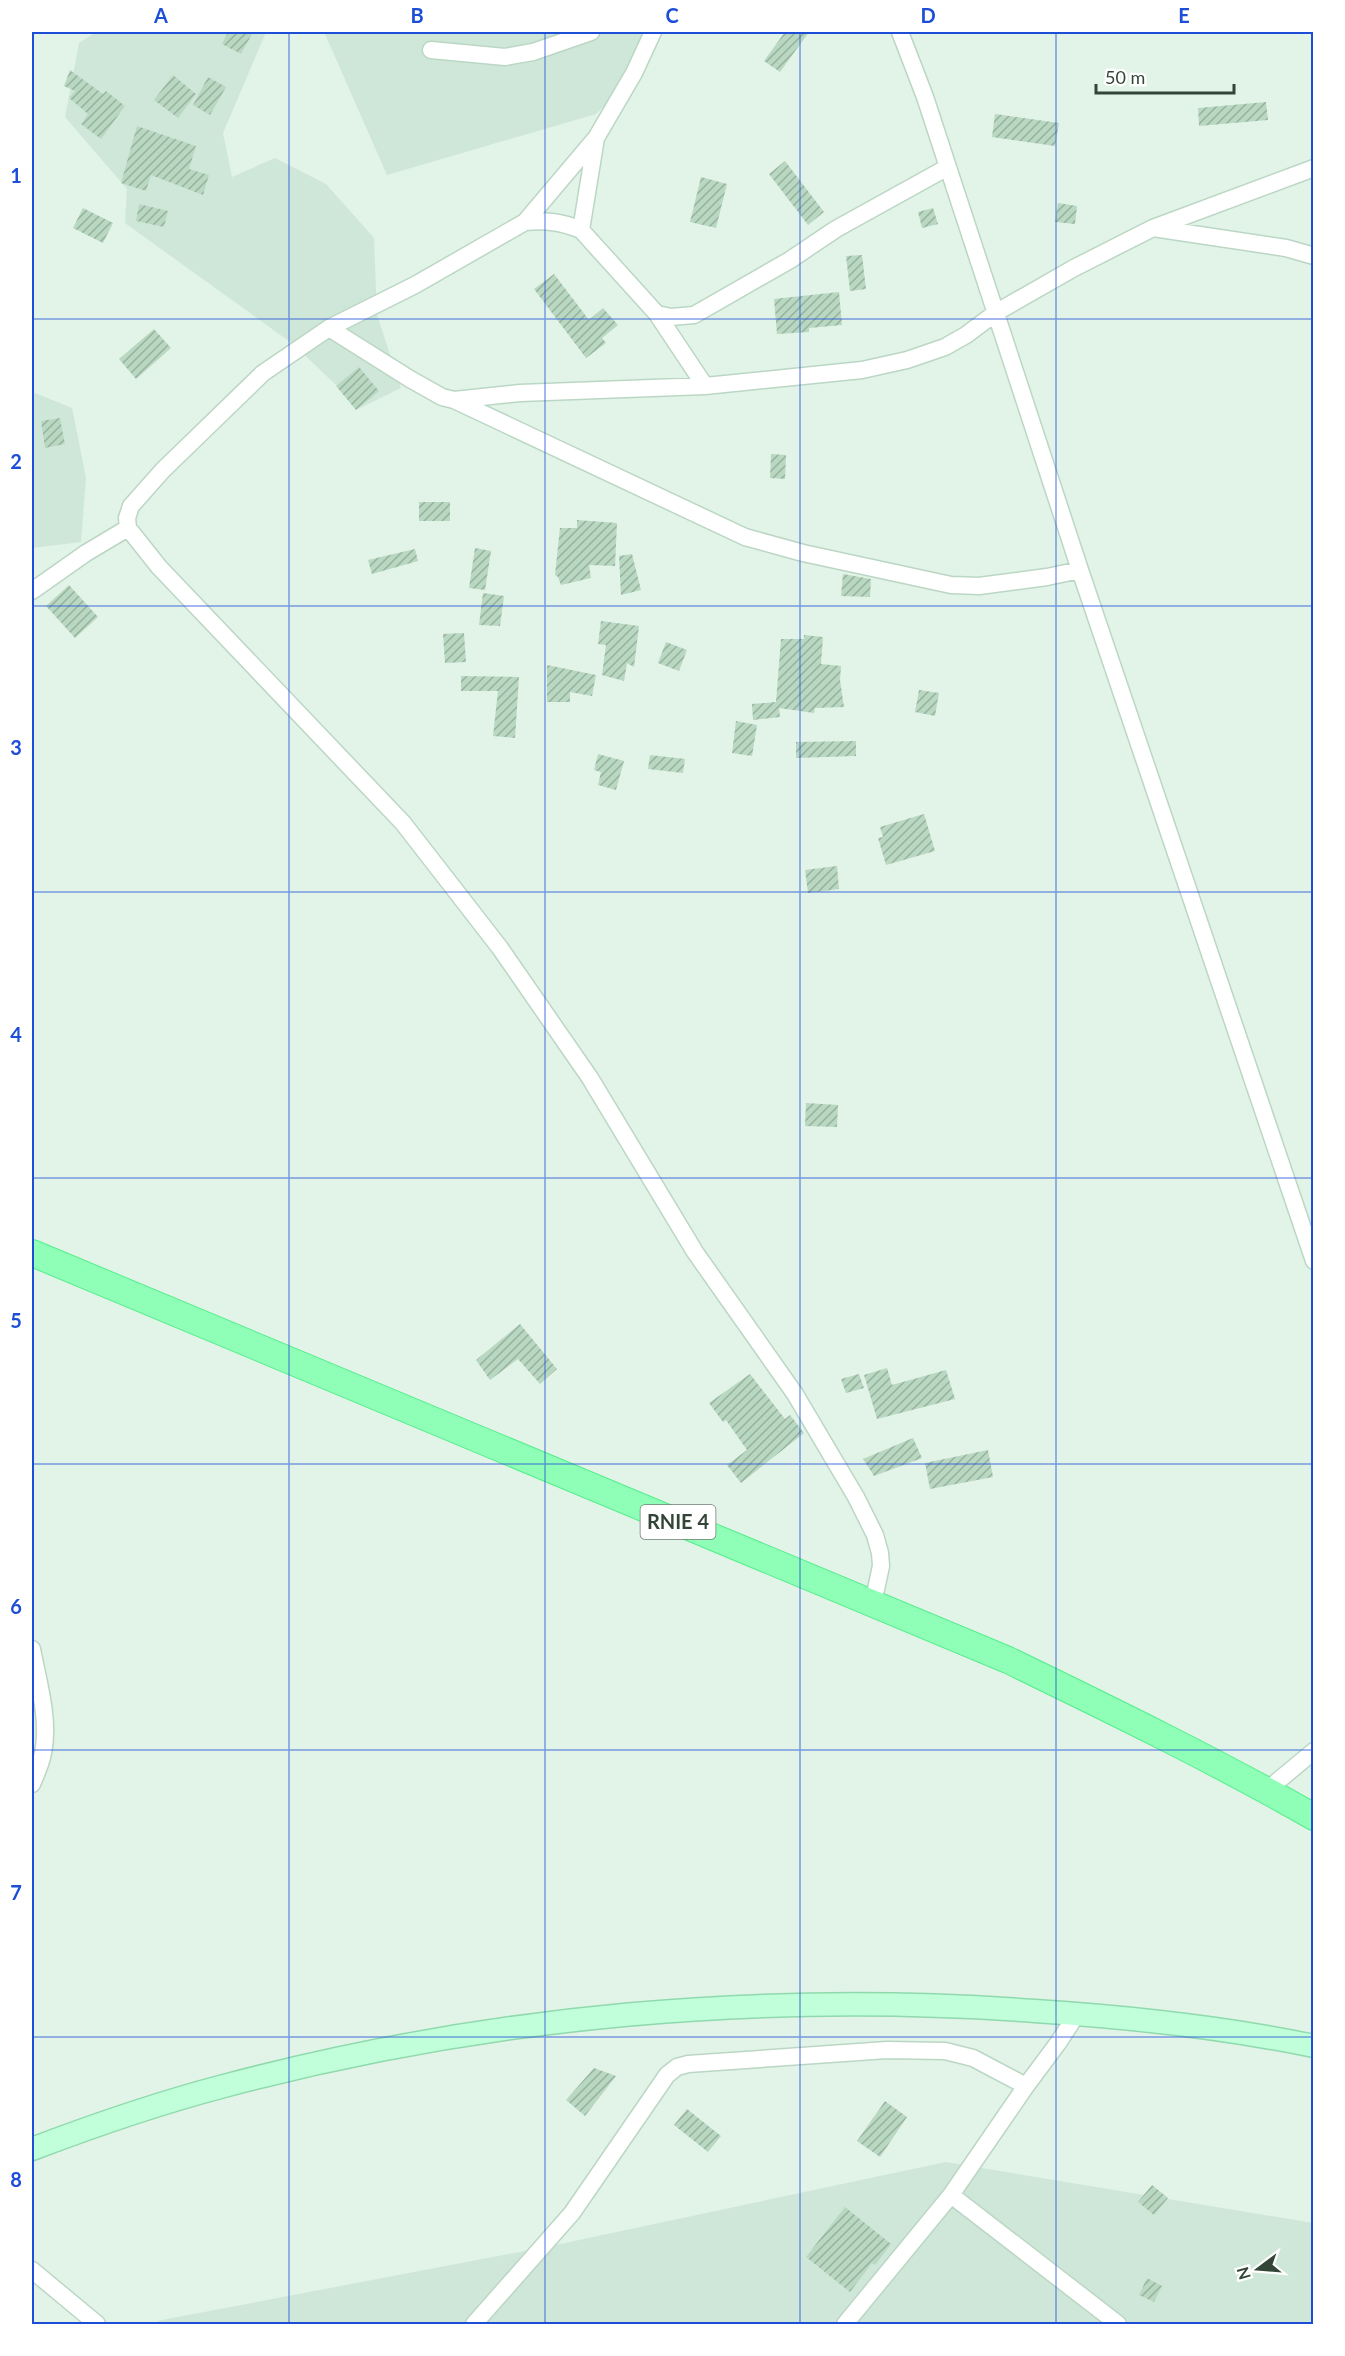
<svg xmlns="http://www.w3.org/2000/svg" width="1345" height="2356" font-family="Lato,sans-serif">
	<style>
		.residential { fill: #cfe7d8 }
		.building { fill: url(#building-hatch) }
		.lines { fill: none; stroke-linecap: round; stroke-linejoin: round }
		.minor-casing { stroke: #bbd7c4; stroke-width: 19 }
		.secondary-casing { stroke: #8fdaac; stroke-width: 25 }
		.primary-casing { stroke: #54ee8b; stroke-width: 28 }
		.minor { stroke: #fff; stroke-width: 16 }
		.secondary { stroke: #c0ffda; stroke-width: 22 }
		.primary { stroke: #8fffb8; stroke-width: 26 }
		.grid { fill: none; stroke: #1d4ed8; stroke-width: 1.5; stroke-opacity: 0.55 }
		.labels { text-anchor: middle; stroke-width: 4.5; stroke-linejoin: round; paint-order: stroke }
		.shield { fill: #fff; stroke: #707d73; stroke-width: 1.5 }
		.shield-label { font-size: 20px; font-weight: bold; fill: #324537 }
		.neatline { fill: none; stroke: #1d4ed8; stroke-width: 2 }
		.grid-label { font-size: 20px; text-anchor: middle; font-weight: bold; fill: #1d4ed8 }
	</style>
	<defs>
		<pattern id="building-hatch" width="6" height="6" patternUnits="userSpaceOnUse" patternTransform="scale(1.5)"><rect width="6" height="6" fill="#b9d8c1"/><path d="M-1 1l2-2M0 6l6-6M5 7l2-2" fill="none" stroke="#97b19e"/></pattern>
	</defs>
	<rect width="100%" height="100%" fill="#e2f3e8"/>
	<path class="residential" d="M 96,32 L 266,32 L 223,133 L 232,177 L 275,158 L 326,184 L 374,238 L 377,315 L 401,388 L 356,410 L 336,385 L 293,344 L 125,223 L 127,189 L 65,117 L 79,43 Z
		M 321,32 L 645,32 L 644,67 L 596,114 L 387,175 L 325,34 Z
		M 35,393 L 72,408 L 86,478 L 81,542 L 32,548 L 32,395 Z
		M 946,2162 L 1313,2223 L 1313,2324 L 151,2324 L 162,2320 L 546,2247 Z"/>
	<path class="building" d="M 228,32 L 253,32 L 241,54 L 222,44 Z
		M 785,32 L 809,32 L 780,72 L 764,61 Z
		M 70,70 L 103,94 L 106,91 L 125,106 L 101,139 L 81,124 L 88,114 L 69,98 L 75,91 L 64,86 Z
		M 173,75 L 196,94 L 178,118 L 154,100 Z
		M 208,77 L 226,87 L 210,115 L 193,105 Z
		M 1266,102 L 1268,120 L 1199,126 L 1198,108 Z
		M 995,114 L 1059,123 L 1055,146 L 992,137 Z
		M 137,126 L 196,146 L 189,169 L 209,175 L 203,195 L 151,175 L 146,191 L 121,183 Z
		M 785,161 L 824,212 L 808,225 L 769,174 Z
		M 701,177 L 727,184 L 716,228 L 690,222 Z
		M 1058,203 L 1077,206 L 1075,224 L 1055,222 Z
		M 139,204 L 168,211 L 164,227 L 136,221 Z
		M 83,208 L 113,223 L 103,243 L 73,228 Z
		M 933,208 L 938,224 L 922,228 L 918,212 Z
		M 862,255 L 866,289 L 850,291 L 846,256 Z
		M 554,274 L 589,320 L 603,308 L 618,325 L 602,338 L 606,343 L 586,358 L 534,289 Z
		M 839,292 L 842,325 L 809,328 L 809,332 L 777,334 L 774,299 Z
		M 154,329 L 171,348 L 136,379 L 119,359 Z
		M 359,367 L 379,391 L 356,410 L 336,386 Z
		M 60,418 L 65,444 L 45,448 L 41,421 Z
		M 771,454 L 786,455 L 785,479 L 770,478 Z
		M 419,502 L 450,502 L 450,521 L 419,521 Z
		M 577,520 L 617,523 L 615,566 L 589,565 L 591,578 L 561,585 L 558,577 L 555,575 L 560,528 L 577,528 Z
		M 475,548 L 491,551 L 485,590 L 469,588 Z
		M 415,549 L 418,561 L 372,574 L 368,560 Z
		M 632,554 L 641,590 L 621,595 L 619,556 Z
		M 843,574 L 871,579 L 870,597 L 841,596 Z
		M 69,585 L 98,617 L 75,638 L 46,606 Z
		M 483,593 L 504,596 L 500,626 L 479,625 Z
		M 601,621 L 639,626 L 634,667 L 627,663 L 624,681 L 602,675 L 606,645 L 598,644 Z
		M 464,633 L 466,662 L 445,663 L 443,634 Z
		M 804,635 L 823,637 L 821,664 L 841,666 L 840,680 L 844,707 L 815,708 L 814,713 L 779,708 L 780,717 L 753,720 L 752,704 L 776,702 L 781,639 L 804,639 Z
		M 666,642 L 687,650 L 679,671 L 658,663 Z
		M 547,665 L 596,675 L 592,696 L 570,692 L 570,702 L 547,702 Z
		M 461,676 L 519,677 L 515,738 L 493,736 L 498,691 L 461,691 Z
		M 919,690 L 939,693 L 935,716 L 915,712 Z
		M 736,721 L 757,725 L 752,756 L 732,753 Z
		M 856,741 L 856,756 L 796,758 L 796,742 Z
		M 598,754 L 624,761 L 616,790 L 598,785 L 601,772 L 594,770 Z
		M 650,755 L 685,759 L 683,773 L 648,769 Z
		M 924,814 L 935,851 L 886,865 L 878,838 L 883,837 L 880,827 Z
		M 837,866 L 839,889 L 808,893 L 805,870 Z
		M 806,1103 L 838,1105 L 837,1127 L 805,1126 Z
		M 520,1324 L 557,1369 L 540,1384 L 518,1359 L 490,1380 L 476,1360 Z
		M 887,1368 L 892,1385 L 946,1370 L 955,1399 L 877,1419 L 864,1375 Z
		M 750,1374 L 785,1419 L 790,1415 L 804,1433 L 741,1483 L 727,1465 L 747,1450 L 726,1420 L 723,1422 L 709,1403 Z
		M 859,1374 L 864,1388 L 846,1393 L 841,1379 Z
		M 913,1438 L 922,1458 L 874,1476 L 863,1459 Z
		M 988,1450 L 993,1477 L 930,1489 L 925,1463 Z
		M 594,2068 L 616,2076 L 585,2116 L 566,2100 Z
		M 885,2101 L 907,2117 L 880,2157 L 857,2141 Z
		M 687,2109 L 721,2136 L 708,2152 L 674,2125 Z
		M 1152,2185 L 1168,2198 L 1154,2215 L 1138,2202 Z
		M 845,2207 L 891,2244 L 875,2265 L 872,2263 L 850,2292 L 806,2257 Z
		M 1147,2278 L 1162,2286 L 1154,2302 L 1139,2295 Z"/>
	<g class="lines">
		<defs>
			<path id="minor" d="M 900,32 L 925,97 L 1080,570 L 1314,1261
				M 431,50 L 505,57 L 533,52 L 591,32
				M 525,222 L 596,138
				M 1153,228 L 1286,248 L 1314,256
				M 581,230 L 596,138 L 634,73 L 653,32
				M 657,314 L 705,386
				M 329,328 L 410,379 L 442,397 L 454,400 L 520,393 L 705,386 L 862,370 L 907,360 L 945,347 L 966,335 L 997,312 L 1074,268 L 1153,228 L 1314,168
				M 454,400 L 745,537 L 803,553 L 951,585 L 979,586 L 1047,577 L 1080,570
				M 32,591 L 86,553 L 128,528
				M 873,1603 L 881,1566 L 880,1553 L 875,1535 L 856,1497 L 795,1394 L 695,1252 L 590,1078 L 500,948 L 403,823 L 159,567 L 128,528 L 127,518 L 131,506 L 163,470 L 263,373 L 329,328 L 415,285 L 525,222 C 546,220 562,222 581,230 L 657,314 L 671,317 L 694,315 L 790,260 L 836,229 L 948,167
				M 32,1649 C 38,1681 50,1720 43,1753 C 41,1764 36,1774 32,1784
				M 1267,1790 L 1314,1751
				M 951,2195 L 1118,2324
				M 32,2270 L 97,2324
				M 474,2324 L 572,2213 L 667,2075 L 677,2067 L 688,2064 L 887,2050 L 945,2051 L 973,2058 L 1026,2086
				M 845,2324 L 951,2195 L 1026,2086 L 1058,2043 L 1077,2014"/>
			<path id="secondary" d="M 32,2149 C 95,2125 159,2103 224,2086 C 487,2016 763,1991 1035,2011 C 1128,2017 1222,2027 1314,2046"/>
			<path id="primary" d="M 32,1253 L 1008,1660 C 1111,1710 1214,1760 1314,1817"/>
		</defs>
		<use href="#minor" class="minor-casing"/>
		<use href="#secondary" class="secondary-casing"/>
		<use href="#primary" class="primary-casing"/>
		<use href="#minor" class="minor"/>
		<use href="#secondary" class="secondary"/>
		<use href="#primary" class="primary"/>
	</g>
	<path class="grid" d="M 289,32 L 289,2324M 545,32 L 545,2324M 800,32 L 800,2324M 1056,32 L 1056,2324M 32,319 L 1314,319M 32,606 L 1314,606M 32,892 L 1314,892M 32,1178 L 1314,1178M 32,1464 L 1314,1464M 32,1750 L 1314,1750M 32,2037 L 1314,2037"/>
	<g class="labels">
		<rect class="shield" x="640.5" y="1505" width="75" height="34" rx="4.5"/>
		<g class="shield-label">
			<text x="678" y="1529">RNIE 4</text>
		</g>
	</g>
	<rect width="1345" height="2356" fill="none" stroke="#ffffff" stroke-width="66"/>
	<g transform="translate(1258 2269) rotate(254)" stroke="#ffffff" stroke-width="4.5" paint-order="stroke">
	<path d="M0-4.5L10 22L0 15L-10 22Z" fill="#324537"/>
	<text y="-9" font-size="16" font-weight="bold" text-anchor="middle" fill="#324537">N</text>
	</g>
	<path d="M1096 84v9h138v-9" fill="none" stroke="#324537" stroke-width="3"/>
	<text x="1105" y="84" font-size="18" fill="#324537" stroke="#ffffff" stroke-width="4.5" paint-order="stroke">50 m</text>
	<rect x="33" y="33" width="1279" height="2290" class="neatline"/>
	<g class="grid-label">
		<text x="161" y="23">A</text>
		<text x="417" y="23">B</text>
		<text x="672" y="23">C</text>
		<text x="928" y="23">D</text>
		<text x="1184" y="23">E</text>
		<text x="16" y="183">1</text>
		<text x="16" y="469">2</text>
		<text x="16" y="755">3</text>
		<text x="16" y="1042">4</text>
		<text x="16" y="1328">5</text>
		<text x="16" y="1614">6</text>
		<text x="16" y="1900">7</text>
		<text x="16" y="2187">8</text>
	</g>
</svg>
